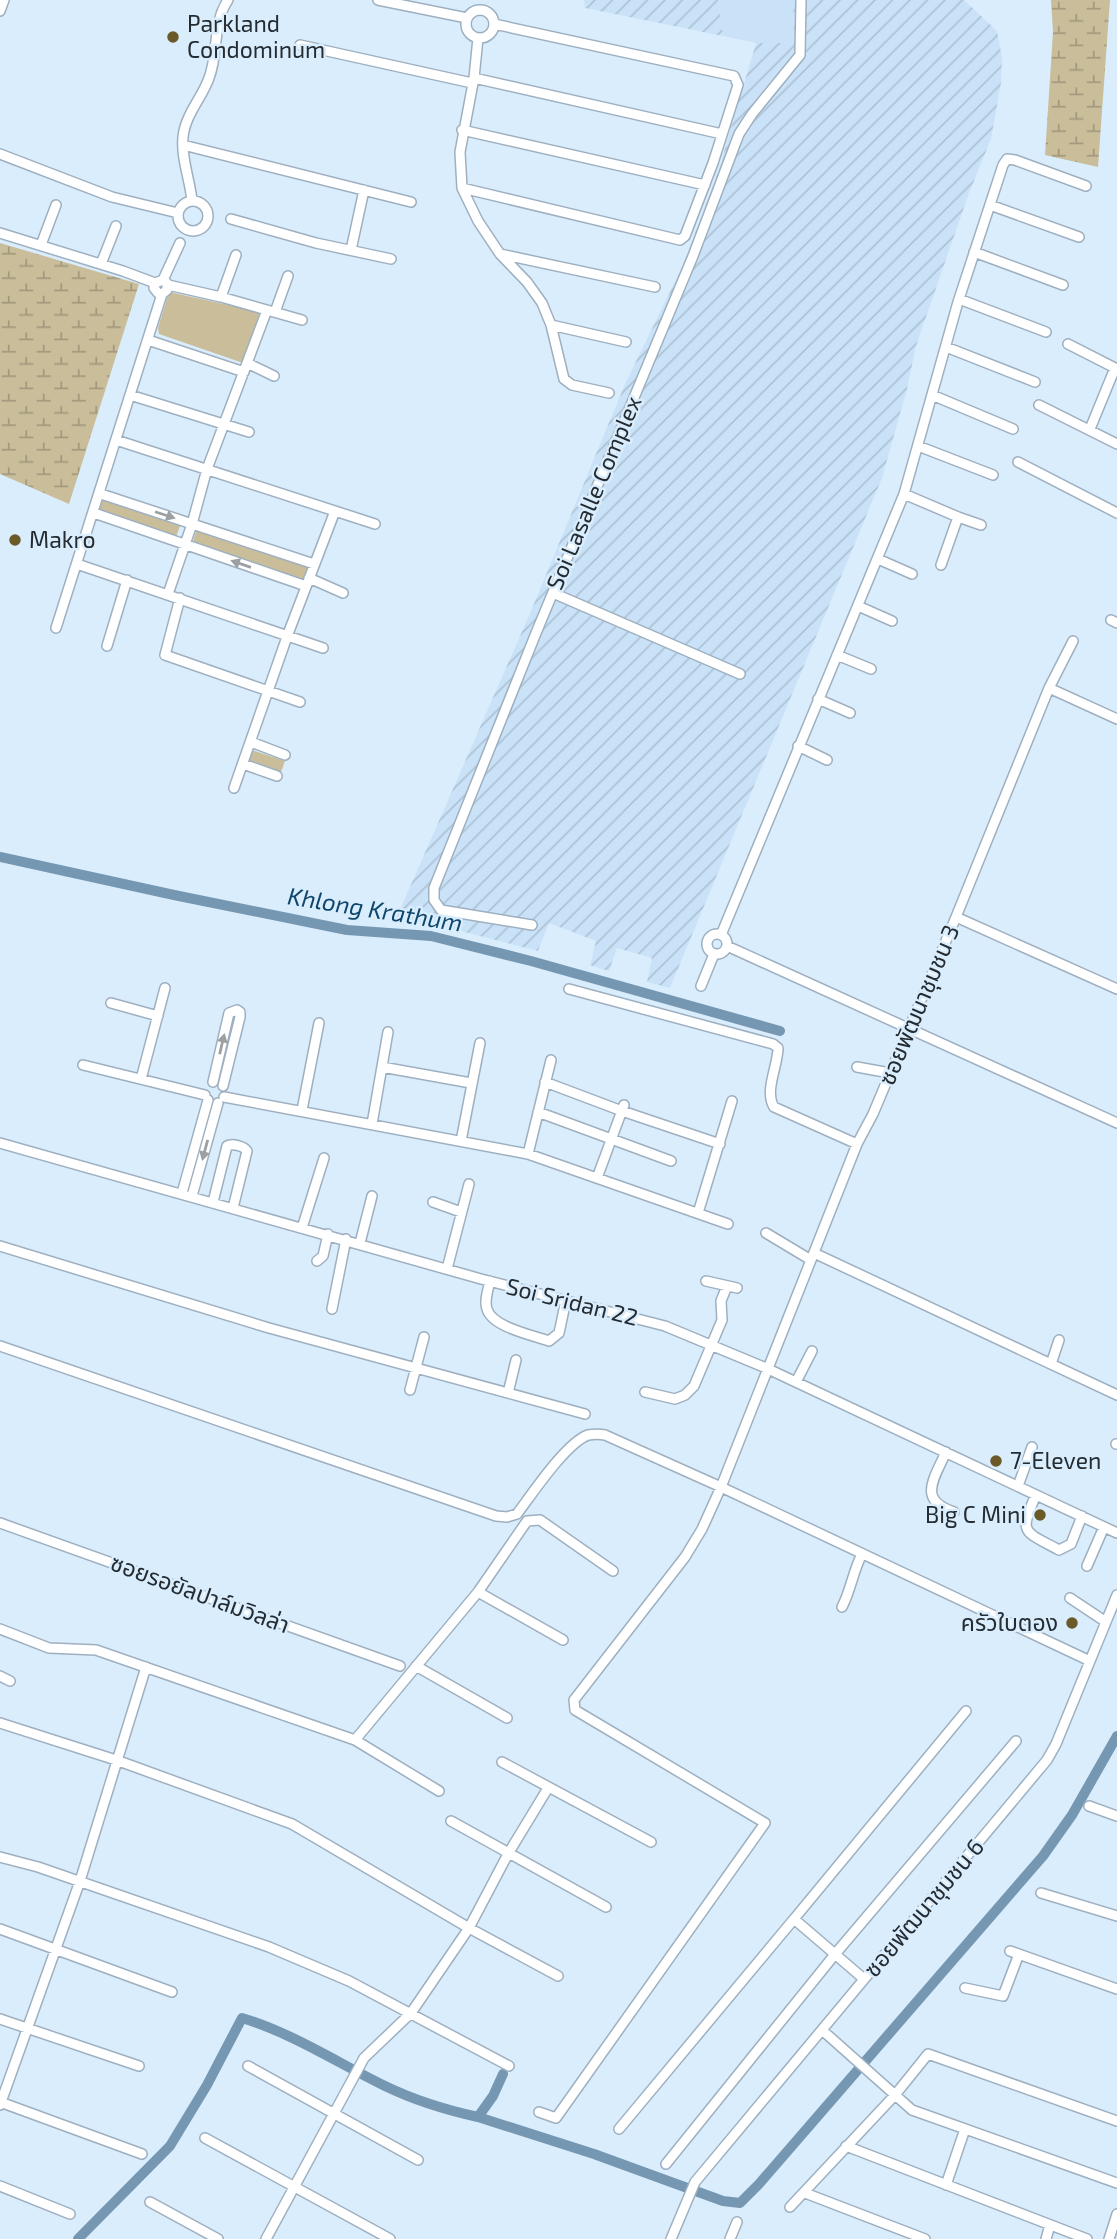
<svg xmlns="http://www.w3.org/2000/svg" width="1117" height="2239" font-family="'Exo 2','Noto Sans Thai',sans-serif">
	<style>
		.built { fill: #cae2f8 }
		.industrial { fill: url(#industrial-furrows) }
		.wetland { fill: url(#wetland-marsh) }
		.garden { fill: #c9bd9a }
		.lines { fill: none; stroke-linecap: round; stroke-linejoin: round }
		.canal { stroke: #7697b2; stroke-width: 10 }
		.street-casing { stroke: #9eb0c0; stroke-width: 12 }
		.street { stroke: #fff; stroke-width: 9 }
		.oneway { fill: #9ca0a2 }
		.poi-dot { fill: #6b5a28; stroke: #daedfd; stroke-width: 2.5 }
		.labels { text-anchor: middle; stroke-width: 5; stroke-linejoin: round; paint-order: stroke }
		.poi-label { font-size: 23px; fill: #242b31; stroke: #daedfd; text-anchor: start }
		.street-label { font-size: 23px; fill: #242b31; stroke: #daedfd }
		.water-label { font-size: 24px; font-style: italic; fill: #0f476c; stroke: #daedfd }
	</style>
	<defs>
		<pattern id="industrial-furrows" width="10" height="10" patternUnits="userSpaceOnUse" patternTransform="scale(1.75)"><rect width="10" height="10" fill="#cae2f8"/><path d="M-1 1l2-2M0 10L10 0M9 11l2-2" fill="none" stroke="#adc2d5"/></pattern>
		<pattern id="wetland-marsh" width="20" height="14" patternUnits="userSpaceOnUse" patternTransform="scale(1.75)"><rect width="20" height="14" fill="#c9bd9a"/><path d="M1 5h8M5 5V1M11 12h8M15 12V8" fill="none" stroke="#a39a7e"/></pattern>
	</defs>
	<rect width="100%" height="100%" fill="#daedfd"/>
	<path class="built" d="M 718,0 L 793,0 L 794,43 L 756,43 L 723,36 Z"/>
	<path class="industrial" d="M 584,0 L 718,0 L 723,36 L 585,8 Z
		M 793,0 L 964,0 L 997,31 L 1002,58 L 1001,83 L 991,139 L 969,193 L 916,346 L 907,389 L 882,478 L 670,988 L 647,982 L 652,958 L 617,948 L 609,971 L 590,965 L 596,941 L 549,923 L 538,951 L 426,922 L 395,921 L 531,611 L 625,384 L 683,265 L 718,172 L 756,43 L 794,43 Z"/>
	<path class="wetland" d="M 1051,0 L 1110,0 L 1098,167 L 1045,155 L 1053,32 Z
		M 0,243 L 139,284 L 69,504 L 0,474 Z"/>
	<path class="garden" d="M 169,292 L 260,312 L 243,363 L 159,334 L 158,328 Z
		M 103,499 L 180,526 L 176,537 L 99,511 Z
		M 197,529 L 309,566 L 304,580 L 192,544 Z
		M 252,750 L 285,761 L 281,772 L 249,761 Z"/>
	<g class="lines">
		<path class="canal" d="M 0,857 L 174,895 L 347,930 L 431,936 L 531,961 L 780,1031
			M 478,2117 L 594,2154 L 723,2201 L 740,2203 L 759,2184 L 1043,1856 L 1072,1815 L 1117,1736
			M 78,2239 L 170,2146 L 207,2085 L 242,2018 C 292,2033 338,2063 385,2086 C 414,2100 446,2110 478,2117 L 493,2096 L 503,2074"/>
		<defs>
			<path id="street" d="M 378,0 L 467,18
				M466 24a14 14 0 1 1 28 0a14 14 0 1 1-28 0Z
				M 0,11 L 4,0
				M 478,38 L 474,78 L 460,152 L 462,188 L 478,221 L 500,254 L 527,282 L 542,303 L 551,325 L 564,379 L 572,385 L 609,393
				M 300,45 L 472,83
				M 474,78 L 722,134
				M 462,130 L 705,185
				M 183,145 L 411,202
				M 0,154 L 112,197 L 178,213
				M 462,188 L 680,240 L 685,236 L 713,163 L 738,85 L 734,76 L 494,24
				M 192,201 C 190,179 181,159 183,137 C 185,115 202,98 209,78 C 219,52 212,24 228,0
				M178 216a15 15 0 1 1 30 0a15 15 0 1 1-30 0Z
				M 990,205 L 1079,237
				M 231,219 L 316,243 L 391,259
				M 0,233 L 123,271 L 155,283
				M 41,245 L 56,205
				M 351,250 L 364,190
				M 974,252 L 1063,285
				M 500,254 L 655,287
				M 101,264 L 116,226
				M 163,280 L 167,283 L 167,290 L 162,294 L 158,293 L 154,288 L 155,283 L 163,280 L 180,243
				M 168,285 L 221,297 L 302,320
				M 221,297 L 236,255
				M 959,299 L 1046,332
				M 275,312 L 288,276
				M 551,325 L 626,342
				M 148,340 L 244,372
				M 1068,344 L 1117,369
				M 946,347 L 1035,382
				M 247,363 L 274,376
				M 130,395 L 249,432
				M 932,395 L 1013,429
				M 1039,405 L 1117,444
				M 1090,429 L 1115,368
				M 116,440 L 375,524
				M 918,446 L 993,475
				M 1018,462 L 1117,513
				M 101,494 L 314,564
				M 904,494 L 958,517 L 941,565
				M 94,513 L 306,586
				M 958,517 L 981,525
				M 878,559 L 912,574
				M 77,564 L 323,648
				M 309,578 L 343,593
				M 553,593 L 740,674
				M 168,594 L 192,524 L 207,469 L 267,310
				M 180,598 L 165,655 L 300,702
				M 858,606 L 892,621
				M 1111,620 L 1117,623
				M 56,628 L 162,294
				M 107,646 L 127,580
				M 837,655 L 871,669
				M 1049,688 L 1117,719
				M 818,699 L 850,713
				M 251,742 L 285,755
				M 798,746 L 827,760
				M 243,764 L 277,776
				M 234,788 L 288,634 L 335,511
				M 956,917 L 1117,989
				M 532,925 L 441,910 L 434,900 L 434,888 L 536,633 L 693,256 L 739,134 L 752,114 L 800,55 L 801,0
				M707 944a10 10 0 1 1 20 0a10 10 0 1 1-20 0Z
				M 721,935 L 904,494 L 958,302 L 1003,165 L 1007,159 L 1015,160 L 1086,186
				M 727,946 L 1117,1123
				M 701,986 L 714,954
				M 569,989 L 773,1044 L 778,1048 C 778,1066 764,1091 774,1107 L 857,1144
				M 111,1003 L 158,1016
				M 83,1065 L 205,1095
				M 382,1067 L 471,1083
				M 857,1067 L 890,1073
				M 141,1079 L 165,988
				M 213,1082 L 229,1013 L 237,1010 L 240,1012 L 240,1017 L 223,1086
				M 545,1082 L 622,1111 L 720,1144
				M 224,1097 L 528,1154 L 728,1224
				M 302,1110 L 319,1023
				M 538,1112 L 671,1161
				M 372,1124 L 388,1032
				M 461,1141 L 480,1043
				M 0,1143 L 481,1279 L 665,1326 L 766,1368 L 1117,1533
				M 528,1154 L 551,1060
				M 597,1178 L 624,1105
				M 182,1193 L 208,1100
				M 192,1196 L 218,1103
				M 213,1202 L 227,1146 C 232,1143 244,1146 247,1151 L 233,1208
				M 433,1202 L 461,1212
				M 698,1213 L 732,1101
				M 302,1228 L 324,1158
				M 766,1233 L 811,1260
				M 360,1243 L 372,1196
				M 0,1246 L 269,1328 L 585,1414
				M 814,1253 L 1117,1395
				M 317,1261 L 323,1256 L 328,1234
				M 447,1269 L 469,1184
				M 490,1281 C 488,1290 484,1301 487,1309 C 492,1327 532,1335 549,1341 L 559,1333 L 566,1300
				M 706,1281 L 737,1288
				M 332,1309 L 346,1239
				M 0,1346 L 496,1516 L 507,1517 L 517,1514 C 532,1494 566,1443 588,1435 C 594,1434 600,1434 605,1435 L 721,1487 L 857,1144 L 873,1114 L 956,917 L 1049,688 L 1073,641
				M 1051,1364 L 1059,1340
				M 796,1382 L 812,1351
				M 410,1390 L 424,1337
				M 645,1392 L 675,1399 L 685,1395 L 694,1386 L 722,1320 L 721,1301 L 727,1286
				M 508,1393 L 516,1360
				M 1116,1444 L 1117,1444
				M 946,1452 C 934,1479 917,1500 954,1512
				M 1018,1486 L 1032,1447
				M 1036,1495 C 1018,1534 1024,1531 1059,1550 L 1071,1544 L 1082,1516
				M 0,1523 L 400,1666
				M 1087,1566 L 1104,1527
				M 478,1592 L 563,1640
				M 1070,1598 L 1106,1622
				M 842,1607 C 851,1590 853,1571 862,1554
				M 0,1629 L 49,1648 L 96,1650 L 355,1740 L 439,1791
				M 416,1666 L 507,1718
				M 0,1676 L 10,1681
				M 0,1723 L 116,1760 L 292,1824 L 469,1928 L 558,1976
				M 355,1740 L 478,1592 L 527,1521 L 540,1520 L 613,1571
				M 502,1762 L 651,1842
				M 1089,1806 L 1117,1816
				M 451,1821 L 606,1907
				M 0,1857 L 38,1867 L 269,1947 L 349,1981 L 509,2066
				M 1041,1893 L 1117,1916
				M 794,1919 L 966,1711
				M 0,1929 L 172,1992
				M 1010,1951 L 1117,1989
				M 965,1988 L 1003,1996 L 1019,1954
				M 0,2019 L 139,2066
				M 822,2030 L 912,2110 L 1117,2183
				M 248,2066 L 418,2160
				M 0,2102 L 142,2154
				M 0,2105 L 80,1881 L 146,1667
				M 539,2112 L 556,2118 L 765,1823 L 575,1710 L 574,1700 L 685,1557 L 702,1529 L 721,1487 L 1090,1661
				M 619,2129 L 794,1919 L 864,1979
				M 205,2138 L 390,2239
				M 846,2146 L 1087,2239
				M 666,2164 L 836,1953 L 1016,1741
				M 946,2185 L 965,2129
				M 0,2186 L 70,2214
				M 805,2193 L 925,2239
				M 150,2202 L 218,2239
				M 790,2207 L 895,2095 L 928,2054 L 1117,2121
				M 266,2239 L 364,2058 L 411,2013 L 469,1928 L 508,1854 L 548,1788
				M 671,2239 L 695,2182 L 1047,1760 L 1056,1744 L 1117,1595
				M 730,2239 L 737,2222
				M 1046,2239 L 1050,2225
				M 1109,2239 L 1117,2214"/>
		</defs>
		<use href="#street" class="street-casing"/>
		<use href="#street" class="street"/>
	</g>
	<defs><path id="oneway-solid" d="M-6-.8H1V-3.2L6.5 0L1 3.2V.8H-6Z" transform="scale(1.75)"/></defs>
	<g class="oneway">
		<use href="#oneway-solid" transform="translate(165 515) rotate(18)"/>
		<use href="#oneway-solid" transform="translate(241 564) rotate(-161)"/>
		<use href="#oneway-solid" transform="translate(222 1044) rotate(-77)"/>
		<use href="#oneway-solid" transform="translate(205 1150) rotate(105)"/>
	</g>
	<g class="poi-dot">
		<circle cx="173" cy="37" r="7"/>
		<circle cx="15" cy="540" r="7"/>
		<circle cx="996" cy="1461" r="7"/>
		<circle cx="1040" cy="1515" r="7"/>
		<circle cx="1072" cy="1623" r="7"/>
	</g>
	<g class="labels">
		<g class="poi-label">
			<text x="187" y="32">Parkland<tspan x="187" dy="26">Condominum</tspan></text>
			<text x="29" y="548">Makro</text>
			<text x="1010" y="1469">7-Eleven</text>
			<text x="1026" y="1523" text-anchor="end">Big C Mini</text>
			<text x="1058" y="1631" text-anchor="end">ครัวใบตอง</text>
		</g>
		<g class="street-label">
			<text transform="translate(594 493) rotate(-67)" y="8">Soi Lasalle Complex</text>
			<text transform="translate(919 1005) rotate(-67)" y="8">ซอยพัฒนาชุมชน 3</text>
			<text transform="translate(572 1302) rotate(14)" y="8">Soi Sridan 22</text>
			<text transform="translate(200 1594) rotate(20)" y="8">ซอยรอยัลปาล์มวิลล่า</text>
			<text transform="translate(924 1908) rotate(-50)" y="8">ซอยพัฒนาชุมชน 6</text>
		</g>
		<g class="water-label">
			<text transform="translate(375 910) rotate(9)" y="8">Khlong Krathum</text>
		</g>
	</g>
</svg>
